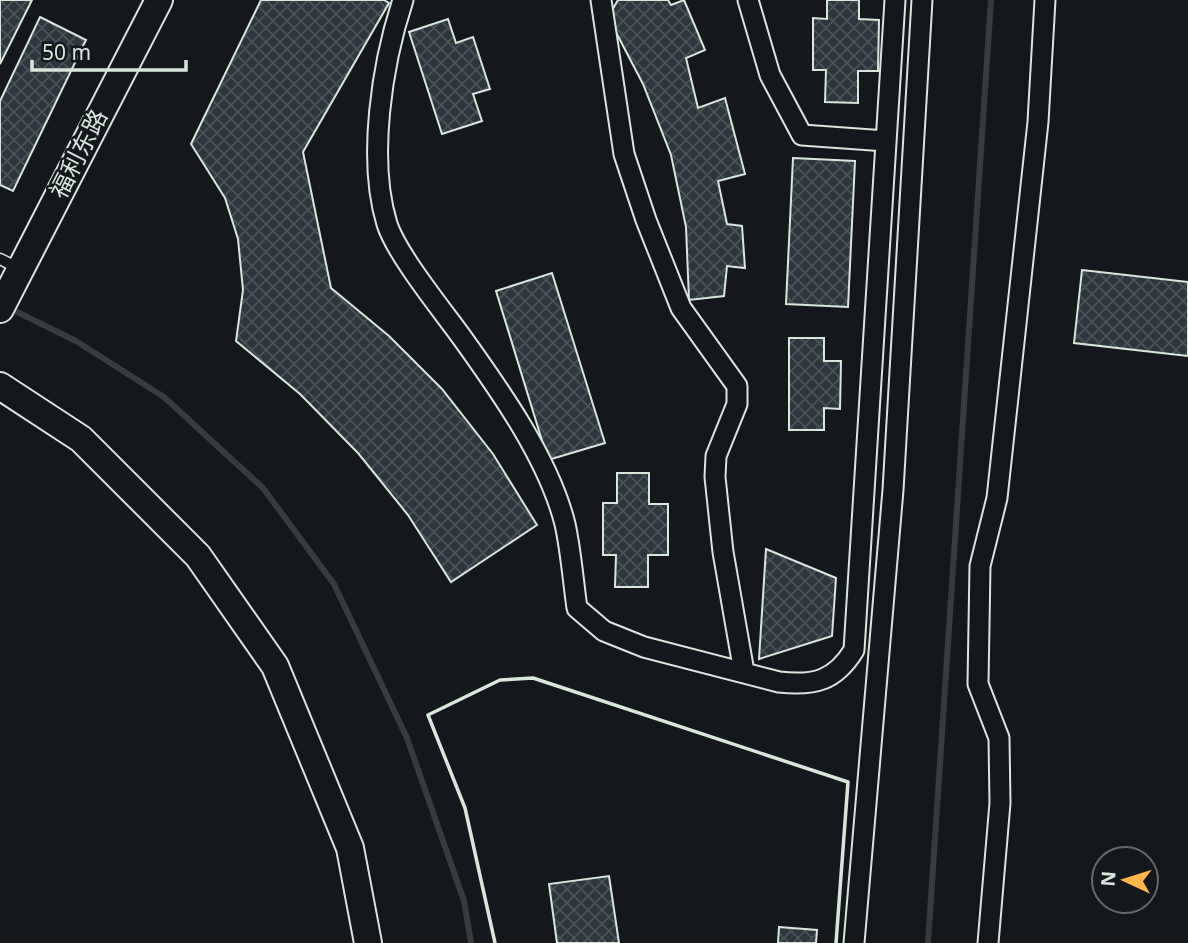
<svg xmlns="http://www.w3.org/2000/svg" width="1188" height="943" font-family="'Noto Sans','Noto Sans SC',sans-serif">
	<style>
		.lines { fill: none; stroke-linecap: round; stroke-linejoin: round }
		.stream { stroke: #363b3e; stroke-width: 6 }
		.building { fill: url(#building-cross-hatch); stroke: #d8e6dc; stroke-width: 2 }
		.lane-casing { stroke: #d8e6dc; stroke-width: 13 }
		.street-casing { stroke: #d8e6dc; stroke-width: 23 }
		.secondary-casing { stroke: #d8e6dc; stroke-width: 30 }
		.lane { stroke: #14181c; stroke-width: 10 }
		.street { stroke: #14181c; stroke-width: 19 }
		.secondary { stroke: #14181c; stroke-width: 26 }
		.wall { stroke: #d8e6dc; stroke-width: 3.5 }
		.labels { text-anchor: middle; stroke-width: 5; stroke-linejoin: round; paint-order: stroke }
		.street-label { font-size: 24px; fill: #d8e6dc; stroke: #14181c }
	</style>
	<defs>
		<pattern id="building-cross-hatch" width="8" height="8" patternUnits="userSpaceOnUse" patternTransform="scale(1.75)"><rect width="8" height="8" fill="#2c363c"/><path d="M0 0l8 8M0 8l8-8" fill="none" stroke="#4a5358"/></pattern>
	</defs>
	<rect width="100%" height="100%" fill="#14181c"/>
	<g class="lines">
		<path class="stream" d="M 7,307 L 76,341 L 164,397 L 263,488 L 334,584 L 407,738 L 464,901 L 471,943
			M 928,943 L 991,0"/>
	</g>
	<path class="building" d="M 0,0 L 32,0 L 0,64 Z
		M 261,0 L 384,0 L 389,3 L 303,152 L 331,288 L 389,336 L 442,389 L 493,454 L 537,525 L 451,582 L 408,515 L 358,453 L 300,394 L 236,341 L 243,290 L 238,239 L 225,198 L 191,144 Z
		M 618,0 L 668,0 L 671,5 L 684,0 L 705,50 L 686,58 L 698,108 L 725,98 L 745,174 L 718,181 L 727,224 L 742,226 L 745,268 L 727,266 L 724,296 L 689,300 L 686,227 L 671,155 L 643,84 L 608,17 Z
		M 827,0 L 859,0 L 859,19 L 879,20 L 878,71 L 858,71 L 858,103 L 825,102 L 826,70 L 813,70 L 813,18 L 827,19 Z
		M 40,17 L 86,40 L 13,191 L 0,185 L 0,101 Z
		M 448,19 L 456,43 L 473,37 L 490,89 L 473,94 L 482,121 L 442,134 L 409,32 Z
		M 793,158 L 855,161 L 848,307 L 786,304 Z
		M 1082,270 L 1188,282 L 1188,356 L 1074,343 Z
		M 552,273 L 605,443 L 548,460 L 496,291 Z
		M 789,338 L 824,338 L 824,361 L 841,361 L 840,409 L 824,408 L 824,430 L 789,430 Z
		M 617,473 L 649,473 L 649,504 L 668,504 L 668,555 L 648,555 L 648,587 L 615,587 L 616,555 L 603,555 L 603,503 L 617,503 Z
		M 766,549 L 836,578 L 832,636 L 759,659 Z
		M 609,876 L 619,943 L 557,943 L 549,884 Z
		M 779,927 L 817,930 L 816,943 L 778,943 Z"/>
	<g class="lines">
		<defs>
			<path id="lane" d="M 0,259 L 18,268"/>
			<path id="street" d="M 403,0 C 382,64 367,159 387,224 C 397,255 443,311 463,339 C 501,392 549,460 565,524 C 571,551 573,580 577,608 L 604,631 L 644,647 L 779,682 C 814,686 835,681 854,650 L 895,0
				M 601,0 L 624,154 L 646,220 L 681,308 L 737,386 L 737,404 L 716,456 L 715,477 L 723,552 L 744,672
				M 748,0 L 770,75 L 802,135 L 886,141
				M 854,943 L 893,490 L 922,0
				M 988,943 L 1000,803 L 999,738 L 978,684 L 980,566 L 997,498 L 1038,122 L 1045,0"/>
			<path id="secondary" d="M 0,309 L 159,0
				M 0,386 L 81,439 L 198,556 L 275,666 L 350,848 L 368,943"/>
		</defs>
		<use href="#lane" class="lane-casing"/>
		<use href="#street" class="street-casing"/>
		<use href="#secondary" class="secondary-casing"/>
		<use href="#lane" class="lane"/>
		<use href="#street" class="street"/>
		<use href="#secondary" class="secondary"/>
		<path class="wall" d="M 495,943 L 465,808 L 428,715 L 500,680 L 533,678 L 848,782 L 836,943"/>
	</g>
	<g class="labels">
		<g class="street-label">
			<text transform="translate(79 154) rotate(-63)" y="8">福利东路</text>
		</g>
	</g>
	<g transform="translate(1125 880) rotate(274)"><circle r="33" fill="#14181c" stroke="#626a69" stroke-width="2"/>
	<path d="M0-5L12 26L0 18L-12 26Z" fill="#ffb74d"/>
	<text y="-10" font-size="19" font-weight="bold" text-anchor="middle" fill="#d8e6dc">N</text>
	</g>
	<path d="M32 60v10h154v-10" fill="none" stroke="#d8e6dc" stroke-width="3.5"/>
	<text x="42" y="60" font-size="21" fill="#d8e6dc" stroke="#14181c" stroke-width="5" paint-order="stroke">50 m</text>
</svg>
